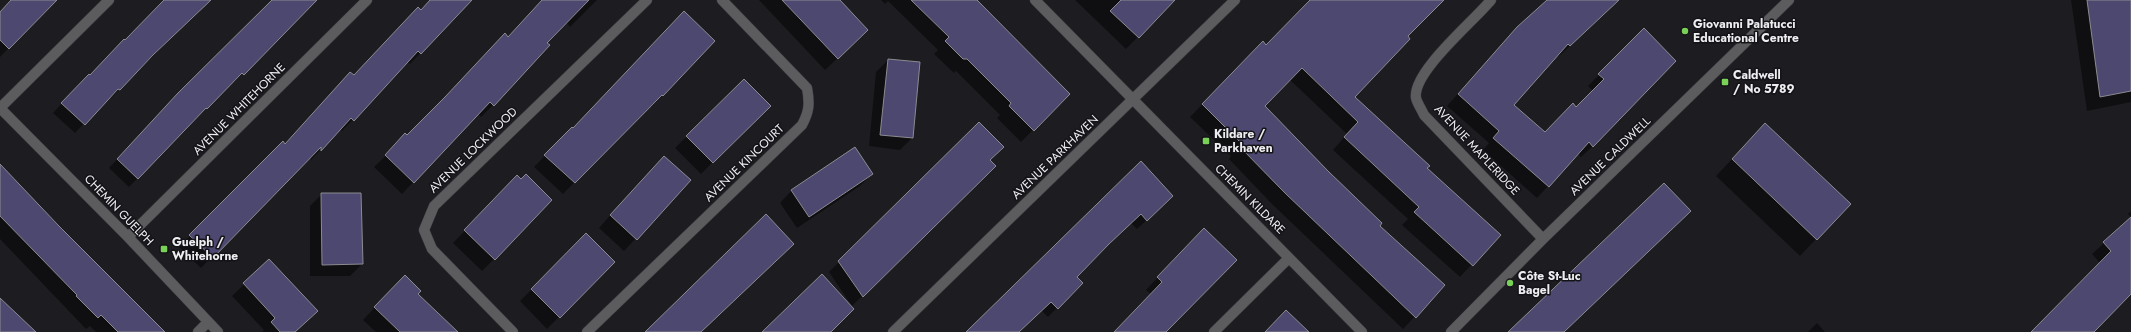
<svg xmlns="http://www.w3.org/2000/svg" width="2131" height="332" font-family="Jost,sans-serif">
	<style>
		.shadow { fill: #0007 }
		.building { fill: #4c486f; stroke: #8b8b91 }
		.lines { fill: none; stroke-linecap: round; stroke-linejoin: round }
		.minor-casing { stroke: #3a3a3e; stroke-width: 11 }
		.minor { stroke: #5c5c5f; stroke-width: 10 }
		.poi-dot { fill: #79d157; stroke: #141318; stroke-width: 1.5 }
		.labels { text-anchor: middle; stroke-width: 3; stroke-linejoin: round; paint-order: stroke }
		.poi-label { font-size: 12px; font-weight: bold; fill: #eeeef1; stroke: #141318; text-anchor: start }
		.street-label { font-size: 12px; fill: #eeeef1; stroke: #141318 }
	</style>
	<rect width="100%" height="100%" fill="#1d1d21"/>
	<path class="shadow" d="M 13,0 L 55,0 L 0,57 L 0,13 Z
		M 166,0 L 209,0 L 111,98 L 109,97 L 75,133 L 53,113 L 80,84 L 90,76 Z
		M 274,0 L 316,0 L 234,82 L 233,81 L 197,116 L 129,187 L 109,168 L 169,103 Z
		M 431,0 L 471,0 L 410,64 L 407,62 L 342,131 L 340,129 L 311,160 L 310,156 L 201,268 L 179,247 L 283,143 L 285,145 Z
		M 543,0 L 597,0 L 570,27 L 566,22 L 546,43 L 548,45 L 493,105 L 481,117 L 478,114 L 402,194 L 374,167 L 508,38 Z
		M 759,0 L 838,0 L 855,42 L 825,70 Z
		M 881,0 L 975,0 L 1069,94 L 1021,142 L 997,118 L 1000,115 L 956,71 L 954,73 L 934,54 L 938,50 L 888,1 L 885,4 Z
		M 1075,0 L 1174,0 L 1126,49 Z
		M 1311,0 L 1443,0 L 1407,36 L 1353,97 L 1426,169 L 1499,235 L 1460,277 L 1402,225 L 1408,219 L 1333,150 L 1347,134 L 1289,79 L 1264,106 L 1378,226 L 1444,286 L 1403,329 L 1273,205 L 1229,159 L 1231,156 L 1190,117 L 1251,55 L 1266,46 Z
		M 1547,0 L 1615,0 L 1605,13 L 1558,57 L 1557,55 L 1513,105 L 1545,133 L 1576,108 L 1593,91 L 1588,86 L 1644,29 L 1593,146 L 1581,157 L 1578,154 L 1537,198 L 1483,150 L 1489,143 L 1447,106 L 1506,40 Z
		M 2071,0 L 2131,0 L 2131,102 L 2087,111 Z
		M 714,41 L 662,96 L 651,107 L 650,105 L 563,194 L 534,167 L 572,128 L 573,129 Z
		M 888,60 L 912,138 L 900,150 L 869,146 L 876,72 Z
		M 769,106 L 701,174 L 675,148 L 687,136 Z
		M 979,123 L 989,161 L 995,166 L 852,306 L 829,272 Z
		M 1749,141 L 1849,204 L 1800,256 L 1716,176 Z
		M 855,148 L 872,174 L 860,186 L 797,228 L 780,203 L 791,191 Z
		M 1141,163 L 1163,205 L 1137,229 L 1131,223 L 1101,250 L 1075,277 L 1081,283 L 1048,317 L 1041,310 L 1018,332 L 968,332 Z
		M 0,165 L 158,326 L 152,332 L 96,332 L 90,326 L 86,329 L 0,239 Z
		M 652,169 L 690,180 L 624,251 L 599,228 Z
		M 505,189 L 494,259 L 482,271 L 453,243 Z
		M 322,194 L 362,264 L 350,276 L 310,276 L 310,206 Z
		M 2131,211 L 2131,217 L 2128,214 Z
		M 2131,218 L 2131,293 L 2092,332 L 2032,332 L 2100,263 L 2092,254 Z
		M 586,235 L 613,262 L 547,329 L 520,301 Z
		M 1192,241 L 1165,332 L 1114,332 L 1151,294 L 1146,290 Z
		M 269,260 L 294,332 L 262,332 L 264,330 L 232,296 Z
		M 393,288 L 417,294 L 447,332 L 376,332 L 363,320 Z
		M 1817,323 L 1825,332 L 1808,332 Z"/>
	<path class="building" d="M 11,0 L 57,0 L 9,49 L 0,40 L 0,12 Z
		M 164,0 L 211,0 L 153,55 L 120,90 L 118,89 L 85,125 L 61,103 L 89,74 L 90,75 L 124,39 L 125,40 Z
		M 272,0 L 317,0 L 244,75 L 242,73 L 207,109 L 206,108 L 138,179 L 117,159 L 178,93 Z
		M 430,0 L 472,0 L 421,54 L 418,51 L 354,121 L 351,118 L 321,151 L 321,147 L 213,258 L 189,235 L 283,141 L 285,144 L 350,72 L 354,75 L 418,7 L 421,10 Z
		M 542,0 L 589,0 L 547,43 L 550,45 L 494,106 L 490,102 L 414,183 L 385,155 L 405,133 L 407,135 L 445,97 L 505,33 L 508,37 Z
		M 782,0 L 840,0 L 868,30 L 838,59 Z
		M 911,0 L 977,0 L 1070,94 L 1034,131 L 1009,106 L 1011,103 L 967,59 L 963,59 L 945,41 L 949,37 Z
		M 1121,0 L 1175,0 L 1139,38 L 1110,11 Z
		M 1310,0 L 1444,0 L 1408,36 L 1410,39 L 1355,97 L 1430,166 L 1427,168 L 1501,235 L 1473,266 L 1414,212 L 1419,207 L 1344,137 L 1358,122 L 1302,68 L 1265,106 L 1329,172 L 1382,223 L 1380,226 L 1445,285 L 1416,318 L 1285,193 L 1240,147 L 1242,144 L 1202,104 L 1263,41 L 1266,45 Z
		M 1547,0 L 1619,0 L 1570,46 L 1568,44 L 1514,105 L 1545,132 L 1573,103 L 1576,107 L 1604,79 L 1598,74 L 1644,28 L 1676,61 L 1593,147 L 1589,142 L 1549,187 L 1493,138 L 1499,131 L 1458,94 L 1517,27 Z
		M 2087,0 L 2131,0 L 2131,91 L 2100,97 Z
		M 684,11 L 715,41 L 663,96 L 662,95 L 575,183 L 544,155 L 572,127 L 573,128 Z
		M 888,59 L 920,62 L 913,138 L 880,135 Z
		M 744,79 L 771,106 L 713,163 L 686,136 Z
		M 979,122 L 1004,147 L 990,160 L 996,166 L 863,297 L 838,261 Z
		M 1765,123 L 1851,204 L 1817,240 L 1732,159 Z
		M 855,147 L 873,174 L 809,217 L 791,190 Z
		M 664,156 L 691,180 L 637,240 L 610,215 Z
		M 1141,161 L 1173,196 L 1147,221 L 1141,214 L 1109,244 L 1077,277 L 1083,283 L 1058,309 L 1051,302 L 1019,332 L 966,332 Z
		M 0,164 L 59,226 L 165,332 L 118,332 L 101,315 L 98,318 L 76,296 L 77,295 L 0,216 Z
		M 526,174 L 552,200 L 495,260 L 464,230 L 517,175 L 521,179 Z
		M 1664,183 L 1691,211 L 1564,332 L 1508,332 Z
		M 321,193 L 361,193 L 363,264 L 322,265 Z
		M 766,214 L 794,244 L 701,332 L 645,332 Z
		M 2131,217 L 2131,294 L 2094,332 L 2031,332 L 2111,251 L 2103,242 Z
		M 1204,228 L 1237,260 L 1166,332 L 1114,332 L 1162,282 L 1157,277 Z
		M 586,233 L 615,262 L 560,318 L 531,289 Z
		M 269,259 L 318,311 L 295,332 L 280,332 L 271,322 L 275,318 L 243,283 Z
		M 822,274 L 854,309 L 831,332 L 762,332 Z
		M 405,275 L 421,291 L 418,294 L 458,332 L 400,332 L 374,307 Z
		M 0,298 L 36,332 L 0,332 Z
		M 1286,310 L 1309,332 L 1265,332 Z"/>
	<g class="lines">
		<defs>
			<path id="minor" d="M 1035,0 L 1362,332
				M 1491,0 C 1474,21 1412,72 1416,98 C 1417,103 1422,110 1424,115 L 1543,239
				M 0,108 L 128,237 L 218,332
				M 0,108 L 109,0
				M 128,237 L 367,0
				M 198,332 L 208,322
				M 513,332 L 432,249 L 424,230 L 434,206 L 647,0
				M 587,332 L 802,125 C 809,112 810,104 807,88 L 722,0
				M 893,332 L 1235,0
				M 1214,332 L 1289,258
				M 1451,332 L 1543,239 L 1789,0"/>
		</defs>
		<use href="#minor" class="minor-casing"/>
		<use href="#minor" class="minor"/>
	</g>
	<g class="poi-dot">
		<circle cx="1685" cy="31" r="4"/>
		<rect x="1721" y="78" width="8" height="8" rx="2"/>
		<rect x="1202" y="137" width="8" height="8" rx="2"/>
		<rect x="160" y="245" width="8" height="8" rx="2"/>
		<circle cx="1510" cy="283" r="4"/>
	</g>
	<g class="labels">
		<g class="poi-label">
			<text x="1693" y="28">Giovanni Palatucci<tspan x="1693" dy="14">Educational Centre</tspan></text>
			<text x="1733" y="79">Caldwell<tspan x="1733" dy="14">/ No 5789</tspan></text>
			<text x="1214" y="138">Kildare /<tspan x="1214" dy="14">Parkhaven</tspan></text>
			<text x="172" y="246">Guelph /<tspan x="172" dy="14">Whitehorne</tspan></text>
			<text x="1518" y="280">Côte St-Luc<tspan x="1518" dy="14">Bagel</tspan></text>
		</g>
		<g class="street-label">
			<text transform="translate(239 109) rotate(-45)" y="4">AVENUE WHITEHORNE</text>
			<text transform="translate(473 150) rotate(-44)" y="4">AVENUE LOCKWOOD</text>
			<text transform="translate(1477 150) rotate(47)" y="4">AVENUE MAPLERIDGE</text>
			<text transform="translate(1610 156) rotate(-44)" y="4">AVENUE CALDWELL</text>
			<text transform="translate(1055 157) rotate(-44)" y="4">AVENUE PARKHAVEN</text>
			<text transform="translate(744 163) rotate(-44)" y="4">AVENUE KINCOURT</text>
			<text transform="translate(1250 199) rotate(45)" y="4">CHEMIN KILDARE</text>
			<text transform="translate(119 210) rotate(46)" y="4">CHEMIN GUELPH</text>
		</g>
	</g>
</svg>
